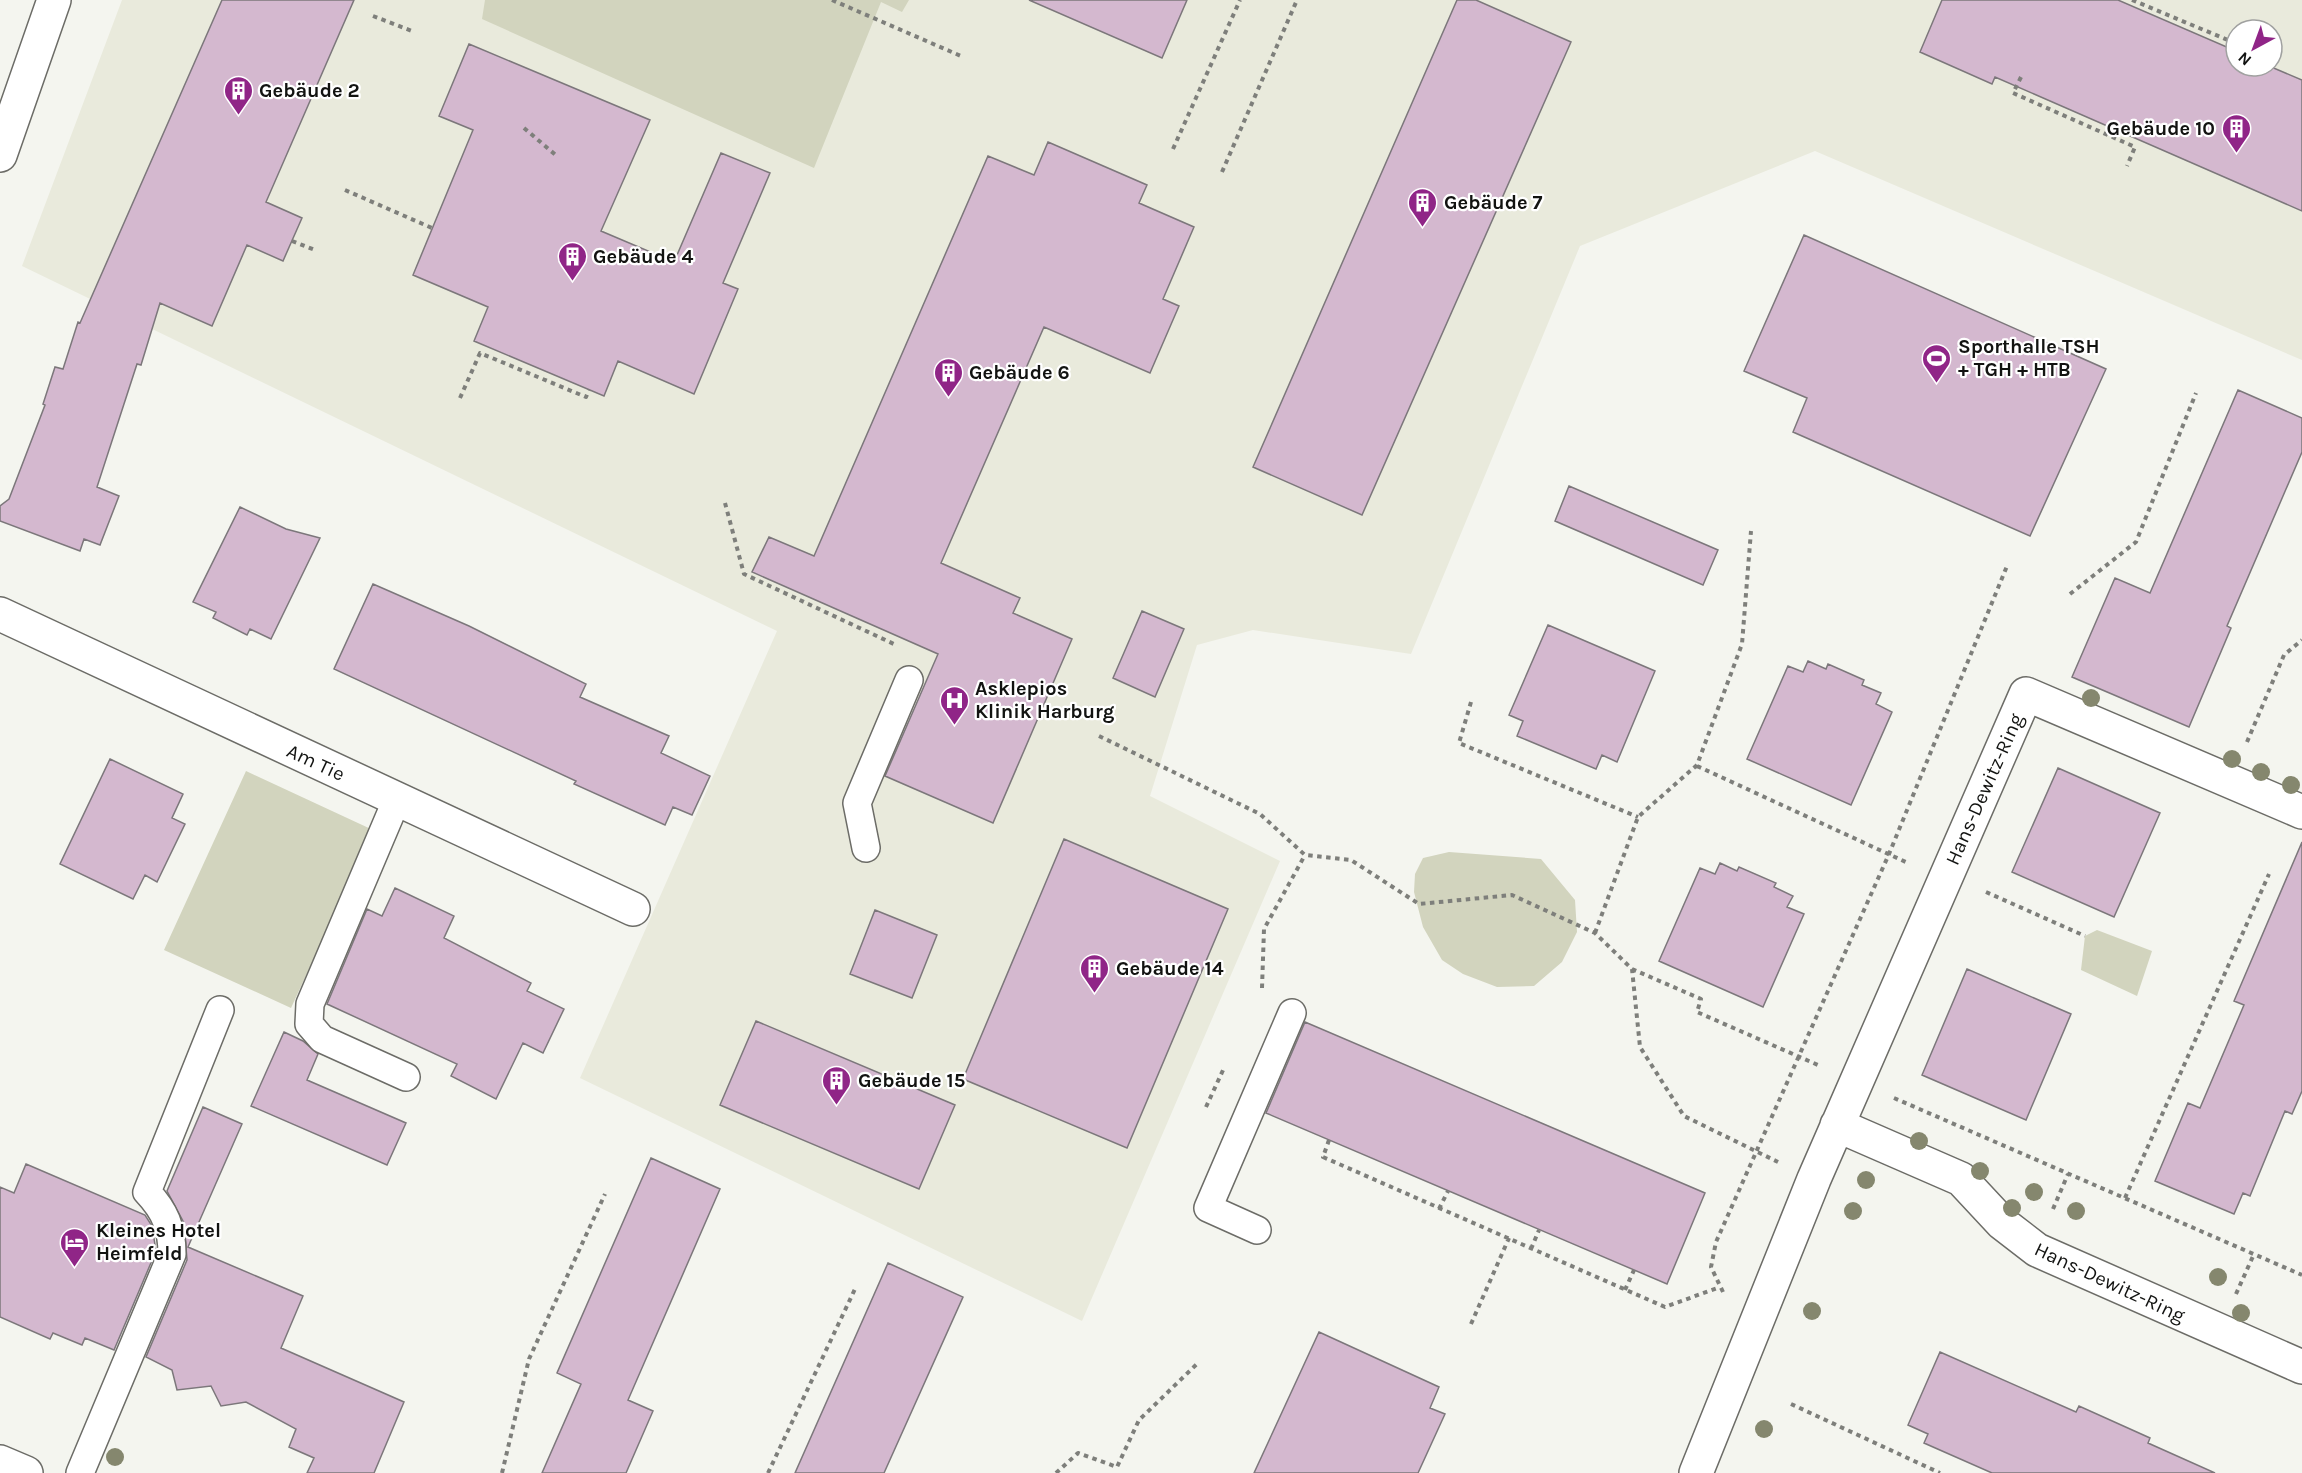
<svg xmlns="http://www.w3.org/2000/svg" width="2302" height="1473" font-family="Karla,sans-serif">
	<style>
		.built { fill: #e9eadc; fill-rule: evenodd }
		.green { fill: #d2d4be }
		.building { fill: #d4b8cf; stroke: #7c777b; stroke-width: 1.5 }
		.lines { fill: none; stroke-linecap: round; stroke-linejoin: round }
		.service-casing { stroke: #6c6c67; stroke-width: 30 }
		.minor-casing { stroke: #6c6c67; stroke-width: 36 }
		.tertiary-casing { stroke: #6c6c67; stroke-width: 36 }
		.path { stroke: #7e7f7b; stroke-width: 4; stroke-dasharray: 4.5 4.5; stroke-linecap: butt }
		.service { stroke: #fff; stroke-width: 27 }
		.minor { stroke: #fff; stroke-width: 33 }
		.tertiary { stroke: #fff; stroke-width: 33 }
		.tree { fill: #85876e }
		.labels { text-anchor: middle; stroke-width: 4.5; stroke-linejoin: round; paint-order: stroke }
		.poi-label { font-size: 20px; font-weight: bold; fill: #121311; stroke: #fff; text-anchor: start }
		.street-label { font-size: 20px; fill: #121311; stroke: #fff }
	</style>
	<rect width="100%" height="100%" fill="#f4f5ef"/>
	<path class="built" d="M 122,0 L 2302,0 L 2302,360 L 1815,151 L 1580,246 L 1411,654 L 1253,630 L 1197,645 L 1150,796 L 1280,861 L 1082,1321 L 580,1078 L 777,631 L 22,266 ZM 2236,30 L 2272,30 L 2272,66 L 2236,66 Z"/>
	<path class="green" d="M 485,0 L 909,0 L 902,12 L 881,2 L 814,168 L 482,19 Z
		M 246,771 L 373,830 L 291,1008 L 164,950 Z
		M 1449,852 L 1541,859 L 1575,900 L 1577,932 L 1562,962 L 1534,986 L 1497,987 L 1463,974 L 1442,960 L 1423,927 L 1414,892 L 1415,874 L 1423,858 Z
		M 2097,930 L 2152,951 L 2137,996 L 2081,970 L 2085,936 Z"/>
	<path class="building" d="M 222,0 L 354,0 L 266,202 L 302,218 L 283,261 L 247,245 L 212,326 L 160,303 L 141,365 L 137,364 L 97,487 L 119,496 L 100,545 L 84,539 L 80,551 L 0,521 L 0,506 L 9,499 L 45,405 L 43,404 L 55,367 L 63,369 L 78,322 L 80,323 Z
		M 1029,0 L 1187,0 L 1162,58 Z
		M 1457,0 L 1476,0 L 1571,42 L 1362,515 L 1253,467 Z
		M 1942,0 L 2118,0 L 2236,51 L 2236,66 L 2269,66 L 2302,80 L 2302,211 L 1995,77 L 1992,84 L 1920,52 Z
		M 469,44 L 650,120 L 601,231 L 674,262 L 721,153 L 770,173 L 723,283 L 738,289 L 694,394 L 618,361 L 604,396 L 474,341 L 488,307 L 413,275 L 473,130 L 439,116 Z
		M 1048,142 L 1147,185 L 1139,203 L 1194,227 L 1163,299 L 1179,306 L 1150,373 L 1044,327 L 941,563 L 1020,598 L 1013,613 L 1072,639 L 993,823 L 885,776 L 938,654 L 752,572 L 769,537 L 814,556 L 988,156 L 1034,175 Z
		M 1804,235 L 2106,369 L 2030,536 L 1793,432 L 1807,398 L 1744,371 Z
		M 2238,390 L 2302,418 L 2302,452 L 2227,626 L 2231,628 L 2189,727 L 2072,677 L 2115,578 L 2150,593 Z
		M 1569,486 L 1718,550 L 1703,585 L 1555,521 Z
		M 240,507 L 286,529 L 320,538 L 271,639 L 250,629 L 247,635 L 213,618 L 216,612 L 193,602 Z
		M 373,584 L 469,626 L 586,684 L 580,697 L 669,736 L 661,753 L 710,776 L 692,815 L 673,807 L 665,825 L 574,784 L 576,781 L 334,669 Z
		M 1142,611 L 1184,629 L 1155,697 L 1113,678 Z
		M 1548,625 L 1655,671 L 1617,762 L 1602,755 L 1596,769 L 1517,736 L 1523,721 L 1509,715 Z
		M 1808,661 L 1826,669 L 1828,664 L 1864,680 L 1862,685 L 1881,693 L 1876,704 L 1892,712 L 1851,805 L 1747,759 L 1788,666 L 1803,672 Z
		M 110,759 L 183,794 L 172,818 L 185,824 L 157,882 L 145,875 L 133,899 L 60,864 Z
		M 2058,768 L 2160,813 L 2114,917 L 2012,872 Z
		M 1064,839 L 1228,909 L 1127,1148 L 963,1079 Z
		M 2302,842 L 2302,1091 L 2292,1114 L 2285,1111 L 2250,1196 L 2243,1193 L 2234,1214 L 2155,1181 L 2188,1103 L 2200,1108 L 2244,1005 L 2234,1001 Z
		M 1720,863 L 1737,871 L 1739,867 L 1776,883 L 1774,887 L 1793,896 L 1787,907 L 1804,914 L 1763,1007 L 1659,961 L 1700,868 L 1715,874 Z
		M 395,888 L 454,916 L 444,938 L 531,983 L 527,991 L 564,1009 L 543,1053 L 523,1043 L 496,1099 L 451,1076 L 457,1064 L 327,1004 L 367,909 L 382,916 Z
		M 875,910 L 937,935 L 912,998 L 850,974 Z
		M 1967,969 L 2071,1014 L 2026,1120 L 1922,1075 Z
		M 756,1021 L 955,1105 L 919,1189 L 720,1105 Z
		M 1305,1022 L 1705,1193 L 1667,1284 L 1266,1113 Z
		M 284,1032 L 303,1041 L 318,1054 L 307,1080 L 406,1123 L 387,1165 L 251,1106 Z
		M 203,1107 L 242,1124 L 188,1247 L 303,1296 L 281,1348 L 404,1402 L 374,1473 L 307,1473 L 314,1458 L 289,1447 L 296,1429 L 246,1402 L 221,1406 L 211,1386 L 177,1390 L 172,1370 L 146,1357 L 187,1260 L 184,1223 L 167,1191 Z
		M 651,1158 L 720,1189 L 628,1400 L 653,1411 L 626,1473 L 542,1473 L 581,1384 L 557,1373 Z
		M 26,1164 L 145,1215 L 152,1226 L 156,1251 L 114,1350 L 85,1338 L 82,1345 L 53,1333 L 50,1339 L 0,1317 L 0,1187 L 14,1193 Z
		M 888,1263 L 963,1297 L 884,1473 L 795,1473 Z
		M 1319,1332 L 1439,1387 L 1430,1408 L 1445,1414 L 1418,1473 L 1254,1473 Z
		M 1940,1352 L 2076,1412 L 2079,1406 L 2150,1438 L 2148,1443 L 2215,1473 L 1992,1473 L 1924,1443 L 1928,1434 L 1908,1425 Z"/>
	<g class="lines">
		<defs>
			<path id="service" d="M 397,799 L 310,1004 L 309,1024 L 322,1039 L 406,1077
				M 866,848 L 857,803 L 909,680
				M 1257,1230 L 1208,1208 L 1292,1013
				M 80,1473 L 172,1254 C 172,1228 165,1211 147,1192 L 220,1010"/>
			<path id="minor" d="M 0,155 L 54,0
				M 0,614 L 633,909
				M 1837,1125 L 1961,1179 L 2002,1223 L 2037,1250 L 2302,1367
				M 1696,1473 L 1814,1179 L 2026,694 L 2302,812"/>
			<path id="tertiary" d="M 0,1462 L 26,1473"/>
		</defs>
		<use href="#service" class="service-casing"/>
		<use href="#minor" class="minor-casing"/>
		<use href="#tertiary" class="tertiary-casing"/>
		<path class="path" d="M 832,0 L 961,56
			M 2132,0 L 2235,43 L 2231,49
			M 373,16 L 412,31
			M 2021,77 L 2013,93 L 2135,147 L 2127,166
			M 524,128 L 558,157
			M 1173,149 L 1240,0
			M 1222,172 L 1297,0
			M 345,190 L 432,228
			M 292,241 L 315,250
			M 460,398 L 480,353 L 586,397 L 589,390
			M 725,503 L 744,574 L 896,645
			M 2070,594 L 2136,542 L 2196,393
			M 1471,702 L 1459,743 L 1638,817
			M 1099,736 L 1260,814 L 1305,855 L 1351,860 L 1419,904 L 1512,895 L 1595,933 L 1632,969 L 1640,1047 L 1684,1116 L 1778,1162
			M 2247,742 L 2284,655 L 2302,640
			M 1697,766 L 1908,863
			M 1986,892 L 2085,936
			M 1595,933 L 1638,817 L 1697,765 L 1742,644 L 1751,531
			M 1632,969 L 1701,999 L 1697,1012 L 1818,1065
			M 1262,988 L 1264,929 L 1305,855
			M 1894,1098 L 2302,1275
			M 1206,1107 L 1224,1068
			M 1329,1140 L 1323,1157 L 1665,1307 L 1720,1287
			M 2125,1198 L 2269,874
			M 1439,1209 L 1448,1191
			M 2053,1209 L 2068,1174
			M 1531,1249 L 1539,1230
			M 1625,1290 L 1634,1270
			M 1723,1292 L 1711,1267 L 1716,1242 L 1889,854 L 2007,566
			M 2236,1294 L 2254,1254
			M 1471,1324 L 1509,1238
			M 1791,1404 L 1940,1473
			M 502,1473 L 529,1359 L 605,1194
			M 768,1473 L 855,1289
			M 1056,1473 L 1078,1453 L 1117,1467 L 1139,1420 L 1199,1362"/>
		<use href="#service" class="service"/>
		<use href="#minor" class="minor"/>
		<use href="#tertiary" class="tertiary"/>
	</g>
	<g class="tree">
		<circle cx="2091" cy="698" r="9"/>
		<circle cx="2232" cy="759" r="9"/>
		<circle cx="2261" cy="772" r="9"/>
		<circle cx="2291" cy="785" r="9"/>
		<circle cx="1919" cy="1141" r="9"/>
		<circle cx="1980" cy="1171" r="9"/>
		<circle cx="1866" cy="1180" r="9"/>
		<circle cx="2034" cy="1192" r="9"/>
		<circle cx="2012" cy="1208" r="9"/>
		<circle cx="1853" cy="1211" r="9"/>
		<circle cx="2076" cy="1211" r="9"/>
		<circle cx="2218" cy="1277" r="9"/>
		<circle cx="1812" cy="1311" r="9"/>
		<circle cx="2241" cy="1313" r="9"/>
		<circle cx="1764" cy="1429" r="9"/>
		<circle cx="115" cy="1457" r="9"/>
	</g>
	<defs>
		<symbol id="building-pin" viewBox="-11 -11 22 30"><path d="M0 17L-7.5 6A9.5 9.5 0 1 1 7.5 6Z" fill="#902587" stroke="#fff"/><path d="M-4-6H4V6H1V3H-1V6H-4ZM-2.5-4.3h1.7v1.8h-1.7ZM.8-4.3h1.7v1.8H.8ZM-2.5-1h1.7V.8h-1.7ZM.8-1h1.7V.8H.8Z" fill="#fff"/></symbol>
		<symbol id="stadium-pin" viewBox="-11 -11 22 30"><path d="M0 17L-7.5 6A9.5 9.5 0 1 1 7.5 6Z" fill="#902587" stroke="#fff"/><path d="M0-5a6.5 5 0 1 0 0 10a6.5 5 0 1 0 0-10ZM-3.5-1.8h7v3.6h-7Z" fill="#fff"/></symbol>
		<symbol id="hospital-pin" viewBox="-11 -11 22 30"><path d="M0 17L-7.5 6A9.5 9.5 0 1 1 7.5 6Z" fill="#902587" stroke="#fff"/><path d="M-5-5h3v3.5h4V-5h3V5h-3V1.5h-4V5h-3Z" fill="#fff"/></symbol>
		<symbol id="hotel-pin" viewBox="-11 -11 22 30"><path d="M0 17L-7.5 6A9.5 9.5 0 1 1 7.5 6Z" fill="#902587" stroke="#fff"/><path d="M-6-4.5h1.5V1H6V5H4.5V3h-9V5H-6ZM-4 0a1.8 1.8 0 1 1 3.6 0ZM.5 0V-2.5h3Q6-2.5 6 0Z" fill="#fff"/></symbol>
	</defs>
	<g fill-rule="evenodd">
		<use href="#building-pin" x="222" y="74" width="33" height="45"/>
		<use href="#building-pin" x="2220" y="112" width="33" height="45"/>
		<use href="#building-pin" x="1406" y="186" width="33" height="45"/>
		<use href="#building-pin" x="556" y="240" width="33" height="45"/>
		<use href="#stadium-pin" x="1920" y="342" width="33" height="45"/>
		<use href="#building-pin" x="932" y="356" width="33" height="45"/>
		<use href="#hospital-pin" x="938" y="684" width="33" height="45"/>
		<use href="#building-pin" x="1078" y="952" width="33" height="45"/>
		<use href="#building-pin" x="820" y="1064" width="33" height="45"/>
		<use href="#hotel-pin" x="58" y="1226" width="33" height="45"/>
	</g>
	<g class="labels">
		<g class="poi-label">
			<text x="259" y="97">Gebäude 2</text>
			<text x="2215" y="135" text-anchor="end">Gebäude 10</text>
			<text x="1444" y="209">Gebäude 7</text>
			<text x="593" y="263">Gebäude 4</text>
			<text x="1958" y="353">Sporthalle TSH<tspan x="1958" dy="23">+ TGH + HTB</tspan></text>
			<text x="969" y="379">Gebäude 6</text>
			<text x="975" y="695">Asklepios<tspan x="975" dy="23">Klinik Harburg</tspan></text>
			<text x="1116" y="975">Gebäude 14</text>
			<text x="858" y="1087">Gebäude 15</text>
			<text x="96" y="1237">Kleines Hotel<tspan x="96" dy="23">Heimfeld</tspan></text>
		</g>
		<g class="street-label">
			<text transform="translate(316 762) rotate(25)" y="7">Am Tie</text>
			<text transform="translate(1984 789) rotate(-66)" y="7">Hans-Dewitz-Ring</text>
			<text transform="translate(2110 1282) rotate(25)" y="7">Hans-Dewitz-Ring</text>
		</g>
	</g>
	<g transform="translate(2254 48) rotate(221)"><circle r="28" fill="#ffffff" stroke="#a0a1a0" stroke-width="1.5"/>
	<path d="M0-4.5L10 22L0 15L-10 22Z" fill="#902587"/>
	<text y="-9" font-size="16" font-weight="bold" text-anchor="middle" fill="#121311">N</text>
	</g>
</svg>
